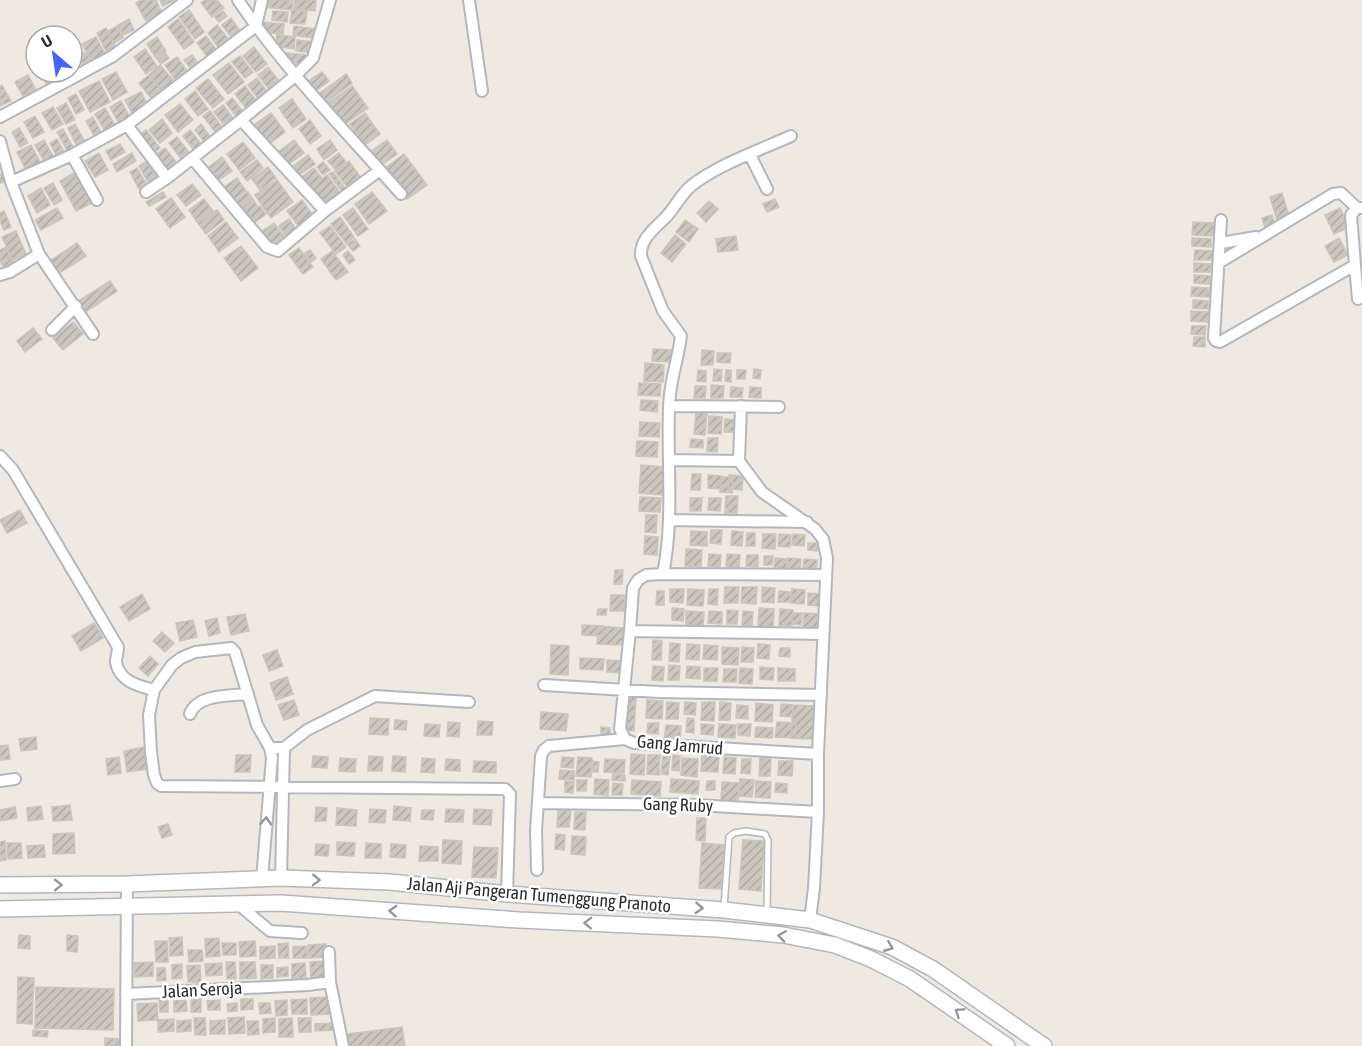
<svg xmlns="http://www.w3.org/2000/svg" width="1362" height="1046" font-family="'Asap Condensed',sans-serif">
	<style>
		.building { fill: url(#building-hatch); stroke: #cbc5ba; stroke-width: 1.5 }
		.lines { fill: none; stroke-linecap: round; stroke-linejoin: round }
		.service-casing { stroke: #b4b7c1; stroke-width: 8 }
		.minor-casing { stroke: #b4b7c1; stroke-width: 14 }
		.secondary-casing { stroke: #b4b7c1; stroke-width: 18 }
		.service { stroke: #fff; stroke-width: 5 }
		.minor { stroke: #fff; stroke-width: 10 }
		.secondary { stroke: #fff; stroke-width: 15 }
		.oneway { stroke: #969696 }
		.labels { text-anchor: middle; stroke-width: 5; stroke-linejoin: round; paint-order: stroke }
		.street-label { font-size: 18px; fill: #2e2e2e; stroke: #fff }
	</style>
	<defs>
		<pattern id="building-hatch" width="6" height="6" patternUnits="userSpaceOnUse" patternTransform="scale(1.5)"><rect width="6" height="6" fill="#cbc7bf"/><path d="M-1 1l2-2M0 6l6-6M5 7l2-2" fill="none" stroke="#afaba4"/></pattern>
	</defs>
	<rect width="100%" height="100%" fill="#efe9e1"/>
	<path class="building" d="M 141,0 L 156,0 L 162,13 L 146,21 L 136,3 Z
		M 160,0 L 174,0 L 163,6 Z
		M 205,0 L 217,0 L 224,8 L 212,17 L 201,3 Z
		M 265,0 L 293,0 L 292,10 L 264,7 Z
		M 295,0 L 316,0 L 315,11 L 294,9 Z
		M 189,10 L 204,32 L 195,39 L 179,17 Z
		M 292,10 L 307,12 L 305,24 L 290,23 Z
		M 223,11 L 227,16 L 219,22 L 215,17 Z
		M 273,11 L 288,12 L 287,22 L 272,20 Z
		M 231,18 L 243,35 L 234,41 L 222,25 Z
		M 129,19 L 134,30 L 123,35 L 118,25 Z
		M 178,19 L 194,42 L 184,49 L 168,27 Z
		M 261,22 L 284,24 L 283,34 L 260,32 Z
		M 217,25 L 232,43 L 221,51 L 208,33 Z
		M 117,26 L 123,38 L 114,43 L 108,31 Z
		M 294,26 L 315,29 L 314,38 L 293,35 Z
		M 106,28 L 115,46 L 106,51 L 97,33 Z
		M 277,35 L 295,37 L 294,49 L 275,46 Z
		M 206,36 L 218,52 L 209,59 L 197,43 Z
		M 96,37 L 106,56 L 92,63 L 82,44 Z
		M 157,37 L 166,51 L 156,58 L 147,44 Z
		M 297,40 L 313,42 L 312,53 L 296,51 Z
		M 254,47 L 267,64 L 256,72 L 243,56 Z
		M 72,49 L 80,64 L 72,68 Z
		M 145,49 L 157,66 L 146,74 L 134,57 Z
		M 86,52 L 92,63 L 84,67 L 79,56 Z
		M 165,53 L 169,58 L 161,64 L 157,59 Z
		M 287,53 L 306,55 L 305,64 L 285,62 Z
		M 192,55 L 201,67 L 193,72 L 184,60 Z
		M 240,56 L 253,72 L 245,78 L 232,62 Z
		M 177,57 L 190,75 L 178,84 L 165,65 Z
		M 229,63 L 244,82 L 228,94 L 213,75 Z
		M 160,65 L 177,85 L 165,94 L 149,75 Z
		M 268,67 L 282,85 L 272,93 L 258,75 Z
		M 41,72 L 57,72 L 60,78 L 47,85 Z
		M 116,72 L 127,92 L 113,100 L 102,79 Z
		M 322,72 L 329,81 L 314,92 L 307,82 Z
		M 346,74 L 352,83 L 323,105 L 316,96 Z
		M 28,75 L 36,90 L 23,96 L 15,82 Z
		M 149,75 L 165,94 L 155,103 L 139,83 Z
		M 257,78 L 269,94 L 260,101 L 248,85 Z
		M 208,79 L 224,99 L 213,108 L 196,88 Z
		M 99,81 L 110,102 L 90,112 L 79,91 Z
		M 2,85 L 11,101 L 0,106 L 0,86 Z
		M 245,86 L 258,103 L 248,111 L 235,94 Z
		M 352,86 L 368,108 L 342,126 L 327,104 Z
		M 195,91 L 208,109 L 198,116 L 185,99 Z
		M 141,92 L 148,105 L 132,113 L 125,100 Z
		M 76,94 L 84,110 L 76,114 L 68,98 Z
		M 232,98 L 245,114 L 239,120 L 226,103 Z
		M 292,99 L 306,119 L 293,128 L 279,108 Z
		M 121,101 L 132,121 L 121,127 L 110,107 Z
		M 66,103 L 75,120 L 66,124 L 57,108 Z
		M 180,104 L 193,120 L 178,132 L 165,115 Z
		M 223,105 L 236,122 L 227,129 L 214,112 Z
		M 53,107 L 63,124 L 52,130 L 42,113 Z
		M 105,108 L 116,127 L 106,133 L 95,114 Z
		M 210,111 L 223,128 L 216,133 L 203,116 Z
		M 271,113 L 285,132 L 269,144 L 254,125 Z
		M 365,113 L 380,134 L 365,145 L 350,124 Z
		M 35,116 L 44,132 L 33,138 L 24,122 Z
		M 93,117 L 102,134 L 95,137 L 86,121 Z
		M 162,119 L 172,133 L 160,143 L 149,130 Z
		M 310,120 L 321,136 L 310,144 L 299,129 Z
		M 75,124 L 85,142 L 77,146 L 68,128 Z
		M 201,124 L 211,138 L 205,143 L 195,130 Z
		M 19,128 L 28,143 L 20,147 L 12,132 Z
		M 63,129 L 74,149 L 68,152 L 57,132 Z
		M 146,130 L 160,148 L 153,153 L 140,135 Z
		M 190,130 L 202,145 L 195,151 L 183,136 Z
		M 177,137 L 190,154 L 182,160 L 169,143 Z
		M 57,139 L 66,155 L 58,159 L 50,143 Z
		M 44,140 L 53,156 L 44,161 L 35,145 Z
		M 294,140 L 304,153 L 286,166 L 277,153 Z
		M 330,140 L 337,150 L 324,160 L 317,149 Z
		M 387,140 L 397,154 L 380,166 L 370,152 Z
		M 243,142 L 255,158 L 239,170 L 227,154 Z
		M 120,144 L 125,152 L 111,160 L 106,151 Z
		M 31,145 L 40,162 L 26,170 L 17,152 Z
		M 165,148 L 179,166 L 169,173 L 155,155 Z
		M 99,153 L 108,170 L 95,177 L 85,161 Z
		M 132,153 L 136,161 L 117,172 L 113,164 Z
		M 339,153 L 346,162 L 335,169 L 328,161 Z
		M 404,154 L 427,185 L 407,199 L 384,169 Z
		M 308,155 L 315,164 L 299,175 L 293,166 Z
		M 222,157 L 232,171 L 219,180 L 209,167 Z
		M 257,160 L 263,168 L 247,181 L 240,172 Z
		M 147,161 L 157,178 L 148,182 L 139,166 Z
		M 349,161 L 363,181 L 350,191 L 335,171 Z
		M 323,162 L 330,170 L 323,175 L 317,167 Z
		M 268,167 L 276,178 L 260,190 L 252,179 Z
		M 137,168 L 147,185 L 139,189 L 130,172 Z
		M 314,168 L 322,178 L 308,188 L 300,178 Z
		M 77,171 L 94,202 L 76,211 L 60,181 Z
		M 333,172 L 348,192 L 345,195 L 329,174 Z
		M 0,174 L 4,174 L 6,182 L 0,183 Z
		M 327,175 L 342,195 L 324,208 L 310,188 Z
		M 237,178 L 246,191 L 233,200 L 224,187 Z
		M 277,180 L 293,202 L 271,218 L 255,195 Z
		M 53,183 L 62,200 L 54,205 L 44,188 Z
		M 192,184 L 201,195 L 186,206 L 177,195 Z
		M 41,188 L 50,205 L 37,213 L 28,196 Z
		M 163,192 L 166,197 L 149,206 L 146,202 Z
		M 248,192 L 252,198 L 239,207 L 235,201 Z
		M 372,192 L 387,211 L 369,224 L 355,204 Z
		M 1282,193 L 1289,216 L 1277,220 L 1270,197 Z
		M 171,198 L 185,217 L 170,228 L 156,209 Z
		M 204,199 L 213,211 L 197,222 L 189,210 Z
		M 253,199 L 257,206 L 247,214 L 242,207 Z
		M 775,199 L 779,207 L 767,212 L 763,204 Z
		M 302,200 L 314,217 L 299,227 L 287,211 Z
		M 709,201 L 718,209 L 706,222 L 697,213 Z
		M 260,206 L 266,214 L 254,223 L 248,215 Z
		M 57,208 L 63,218 L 41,230 L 35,220 Z
		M 353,208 L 368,229 L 358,236 L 343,215 Z
		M 1340,208 L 1350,227 L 1334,234 L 1325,215 Z
		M 217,210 L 224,220 L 206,234 L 198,223 Z
		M 4,211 L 11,227 L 4,230 L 0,221 L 0,213 Z
		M 1272,215 L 1275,225 L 1265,228 L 1262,218 Z
		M 340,217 L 354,237 L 346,243 L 331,224 Z
		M 289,219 L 298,232 L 288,239 L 279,226 Z
		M 685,220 L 698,229 L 689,242 L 676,232 Z
		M 226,222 L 238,238 L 219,252 L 208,236 Z
		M 1193,222 L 1214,223 L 1214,236 L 1192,235 Z
		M 274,223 L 286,239 L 273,249 L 261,232 Z
		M 330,226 L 346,247 L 336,254 L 320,233 Z
		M 16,231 L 26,254 L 13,260 L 2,237 Z
		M 675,235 L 686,244 L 672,262 L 661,253 Z
		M 736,236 L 738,250 L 718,252 L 716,239 Z
		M 1192,238 L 1211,239 L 1211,247 L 1192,246 Z
		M 1339,238 L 1348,255 L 1334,262 L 1325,246 Z
		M 355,239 L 360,246 L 353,251 L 347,244 Z
		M 77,243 L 86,256 L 58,274 L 50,261 Z
		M 241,246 L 258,268 L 241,281 L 224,258 Z
		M 6,247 L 13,263 L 3,267 L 0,260 L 0,250 Z
		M 299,248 L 313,267 L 303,274 L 289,255 Z
		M 310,250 L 316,258 L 311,262 L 305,253 Z
		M 1195,250 L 1213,251 L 1212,260 L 1194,260 Z
		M 332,251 L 348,272 L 336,280 L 321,259 Z
		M 348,251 L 355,260 L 349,264 L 343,255 Z
		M 1194,263 L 1211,264 L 1210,272 L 1194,272 Z
		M 1194,275 L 1210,276 L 1210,284 L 1194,283 Z
		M 110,281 L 117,291 L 84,313 L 77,302 Z
		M 1192,287 L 1210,288 L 1209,297 L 1191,296 Z
		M 1193,300 L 1208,301 L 1208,309 L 1193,308 Z
		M 1191,311 L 1210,312 L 1209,322 L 1191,321 Z
		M 73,322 L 83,334 L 63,350 L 53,338 Z
		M 1192,326 L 1206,326 L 1205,335 L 1191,334 Z
		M 33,328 L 42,339 L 25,352 L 17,341 Z
		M 1194,337 L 1205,337 L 1205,347 L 1193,346 Z
		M 653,349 L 673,350 L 672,362 L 652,361 Z
		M 702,350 L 714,351 L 713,365 L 701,365 Z
		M 717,353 L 731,353 L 730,363 L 717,362 Z
		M 645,363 L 664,365 L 663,382 L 644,381 Z
		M 714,369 L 722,370 L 721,381 L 713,381 Z
		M 754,369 L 761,370 L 760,379 L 753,378 Z
		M 698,370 L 706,371 L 706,382 L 697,381 Z
		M 726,370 L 731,370 L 731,382 L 725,381 Z
		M 737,370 L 746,370 L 745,379 L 737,379 Z
		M 639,383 L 661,384 L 660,396 L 638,395 Z
		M 711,385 L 724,386 L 723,398 L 711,398 Z
		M 695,386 L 706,386 L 705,398 L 694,398 Z
		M 731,387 L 743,388 L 742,397 L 730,397 Z
		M 750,387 L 761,388 L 761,398 L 749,397 Z
		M 641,400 L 658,401 L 657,412 L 640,410 Z
		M 696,413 L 707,413 L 705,435 L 694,434 Z
		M 709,416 L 722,417 L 721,434 L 708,433 Z
		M 725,419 L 738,420 L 737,432 L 724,432 Z
		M 640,422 L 660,423 L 659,437 L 639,436 Z
		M 708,438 L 718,438 L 717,452 L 707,451 Z
		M 691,439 L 703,440 L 703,448 L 690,447 Z
		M 637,441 L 658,442 L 657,457 L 636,456 Z
		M 641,465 L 664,467 L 662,495 L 639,493 Z
		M 692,474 L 701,474 L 700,490 L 691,490 Z
		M 708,475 L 721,476 L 720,489 L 708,488 Z
		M 729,475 L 743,476 L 742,490 L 728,489 Z
		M 721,477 L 733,477 L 732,493 L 720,492 Z
		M 726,496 L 738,496 L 737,513 L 725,513 Z
		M 640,497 L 661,498 L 660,512 L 639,511 Z
		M 690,498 L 702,498 L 701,511 L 690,511 Z
		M 709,498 L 721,498 L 720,511 L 708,510 Z
		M 20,510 L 27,523 L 7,533 L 0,520 Z
		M 646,515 L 657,515 L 656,533 L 645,532 Z
		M 711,530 L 722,530 L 721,544 L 710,543 Z
		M 691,531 L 707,532 L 707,546 L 690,545 Z
		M 732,531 L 743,532 L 742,546 L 731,545 Z
		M 747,533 L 755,533 L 755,546 L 746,546 Z
		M 763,534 L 776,534 L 775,549 L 762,548 Z
		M 779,534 L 791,535 L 790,547 L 778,546 Z
		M 793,534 L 805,535 L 804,546 L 792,545 Z
		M 645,536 L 658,537 L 657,555 L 644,554 Z
		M 808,543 L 818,543 L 817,551 L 808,550 Z
		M 686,549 L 702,550 L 701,567 L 685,566 Z
		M 709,554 L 721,555 L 720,567 L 708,566 Z
		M 727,554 L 740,555 L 739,568 L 726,567 Z
		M 747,555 L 758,555 L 758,567 L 746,566 Z
		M 764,556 L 773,556 L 772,565 L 764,565 Z
		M 775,558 L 787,559 L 786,570 L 774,569 Z
		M 788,558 L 801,559 L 800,569 L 788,568 Z
		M 804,559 L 817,560 L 816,573 L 803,572 Z
		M 615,570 L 623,570 L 622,584 L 614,584 Z
		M 725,587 L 739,587 L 738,603 L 724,603 Z
		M 742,587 L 757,587 L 756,604 L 741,603 Z
		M 762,587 L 775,588 L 774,603 L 762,602 Z
		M 670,589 L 684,589 L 683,603 L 670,602 Z
		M 688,589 L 704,590 L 703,606 L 687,605 Z
		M 709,589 L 718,589 L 717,605 L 708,604 Z
		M 792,589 L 805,590 L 804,604 L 791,603 Z
		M 657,591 L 664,591 L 664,605 L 656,605 Z
		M 779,591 L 790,592 L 790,602 L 778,602 Z
		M 808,593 L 822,594 L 822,606 L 808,605 Z
		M 142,594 L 150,609 L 129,621 L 120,607 Z
		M 611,595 L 625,595 L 624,611 L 610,611 Z
		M 672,608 L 684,609 L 683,621 L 672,620 Z
		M 759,608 L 774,609 L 773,629 L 758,628 Z
		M 598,609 L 607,609 L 606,615 L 597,615 Z
		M 780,609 L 793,610 L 792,626 L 779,625 Z
		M 727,610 L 738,611 L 737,624 L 727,624 Z
		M 686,611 L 704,612 L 703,626 L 686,625 Z
		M 709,611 L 722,612 L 722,624 L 708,623 Z
		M 743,611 L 753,612 L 752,626 L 742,625 Z
		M 793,613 L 802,613 L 801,625 L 792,624 Z
		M 804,613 L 820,614 L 819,628 L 803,627 Z
		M 245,614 L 249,631 L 231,635 L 227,617 Z
		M 217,618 L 220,633 L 209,636 L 205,621 Z
		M 193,620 L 197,637 L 180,641 L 176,623 Z
		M 94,623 L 103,638 L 81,651 L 72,636 Z
		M 582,625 L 603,626 L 603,636 L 582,635 Z
		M 598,626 L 624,628 L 623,645 L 597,644 Z
		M 162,632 L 174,643 L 165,652 L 153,641 Z
		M 653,640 L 662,641 L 661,660 L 652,660 Z
		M 670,643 L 680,644 L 679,662 L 669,661 Z
		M 687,644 L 700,645 L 699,660 L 686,659 Z
		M 758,644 L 770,645 L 769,659 L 757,658 Z
		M 551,645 L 569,646 L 568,675 L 550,674 Z
		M 704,645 L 718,646 L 717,660 L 703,659 Z
		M 722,647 L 739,648 L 738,665 L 722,664 Z
		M 742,647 L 754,648 L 753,662 L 741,662 Z
		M 780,648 L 790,648 L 790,657 L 779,656 Z
		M 277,650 L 283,666 L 269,671 L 263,655 Z
		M 150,656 L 158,664 L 148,676 L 139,668 Z
		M 580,658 L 604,659 L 603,670 L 580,669 Z
		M 607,660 L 623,661 L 623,673 L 607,672 Z
		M 669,665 L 680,666 L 679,680 L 668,680 Z
		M 653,666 L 664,667 L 663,681 L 652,680 Z
		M 687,666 L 700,667 L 700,679 L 686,678 Z
		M 760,667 L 774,668 L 773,680 L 760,679 Z
		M 704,668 L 718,668 L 717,681 L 704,681 Z
		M 740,668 L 753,669 L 752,684 L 739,683 Z
		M 778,668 L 795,669 L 795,681 L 778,681 Z
		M 724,669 L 737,669 L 736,682 L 723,682 Z
		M 287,677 L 293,694 L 276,700 L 270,683 Z
		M 629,697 L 636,697 L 634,731 L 626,730 Z
		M 294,700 L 299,715 L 284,720 L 278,705 Z
		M 647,700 L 663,701 L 662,719 L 646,718 Z
		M 667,702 L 679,703 L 678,719 L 666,719 Z
		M 685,702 L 696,703 L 695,715 L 684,714 Z
		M 702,702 L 715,702 L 714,721 L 701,720 Z
		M 720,702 L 731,703 L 730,720 L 719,720 Z
		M 756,703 L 773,705 L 772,722 L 755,721 Z
		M 781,704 L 793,705 L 793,717 L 780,716 Z
		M 737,705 L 748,706 L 748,719 L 736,718 Z
		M 793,705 L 814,706 L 812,739 L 791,738 Z
		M 541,712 L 568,714 L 566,731 L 540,729 Z
		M 370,718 L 389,719 L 388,735 L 369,734 Z
		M 687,718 L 694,719 L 694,733 L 686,732 Z
		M 395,720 L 407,721 L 406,730 L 394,729 Z
		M 478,721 L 493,722 L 492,735 L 477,735 Z
		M 448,722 L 460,723 L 459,737 L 447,736 Z
		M 777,722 L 796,723 L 795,738 L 775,737 Z
		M 648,723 L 659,723 L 658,734 L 647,733 Z
		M 425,724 L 440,725 L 439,737 L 424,736 Z
		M 701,724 L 714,725 L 713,735 L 701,734 Z
		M 719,724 L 736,725 L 735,738 L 718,737 Z
		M 738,724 L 751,724 L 750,736 L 738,735 Z
		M 666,725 L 681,726 L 680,744 L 664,743 Z
		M 601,727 L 610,728 L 610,737 L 601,737 Z
		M 756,727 L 773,728 L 772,738 L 755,737 Z
		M 36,737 L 37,749 L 21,751 L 19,739 Z
		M 8,745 L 10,759 L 0,760 L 0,746 Z
		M 145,747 L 148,769 L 127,772 L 124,751 Z
		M 702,753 L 719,754 L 718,772 L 701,771 Z
		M 631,754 L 645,755 L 644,775 L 630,774 Z
		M 236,755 L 251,755 L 250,772 L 235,772 Z
		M 648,755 L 660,755 L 659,775 L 647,774 Z
		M 673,755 L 680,756 L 679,771 L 672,770 Z
		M 313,756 L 328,757 L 327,768 L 312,767 Z
		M 369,756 L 383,757 L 382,771 L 368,771 Z
		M 393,756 L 406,757 L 405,772 L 392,771 Z
		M 663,756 L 670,756 L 668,775 L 661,774 Z
		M 119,757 L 121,773 L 108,775 L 106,759 Z
		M 562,757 L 574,758 L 573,768 L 561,767 Z
		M 578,757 L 592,758 L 591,777 L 576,776 Z
		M 724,757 L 736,758 L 735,774 L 723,773 Z
		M 340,758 L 356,759 L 355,772 L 339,771 Z
		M 422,758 L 435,759 L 434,773 L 421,772 Z
		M 682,758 L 698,759 L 697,777 L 681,775 Z
		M 760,758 L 771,759 L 770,776 L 759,776 Z
		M 446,759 L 460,760 L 460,771 L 445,770 Z
		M 605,759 L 625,760 L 624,773 L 604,772 Z
		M 742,759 L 751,759 L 750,774 L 741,773 Z
		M 474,761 L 496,762 L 496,773 L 473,772 Z
		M 593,761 L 599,762 L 598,772 L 592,772 Z
		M 779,761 L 793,761 L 792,776 L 778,775 Z
		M 560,770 L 574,771 L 574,780 L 559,779 Z
		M 613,774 L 625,775 L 625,781 L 612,780 Z
		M 595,779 L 609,780 L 608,796 L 594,794 Z
		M 671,779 L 699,781 L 698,794 L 670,792 Z
		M 740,779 L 754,780 L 752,797 L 739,796 Z
		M 577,780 L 587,780 L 586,791 L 577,791 Z
		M 632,780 L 661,782 L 660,796 L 631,794 Z
		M 565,781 L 574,782 L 573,793 L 565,792 Z
		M 707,781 L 715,781 L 715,790 L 706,790 Z
		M 756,781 L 771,782 L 770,798 L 755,797 Z
		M 722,782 L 739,783 L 738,801 L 721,800 Z
		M 613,783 L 623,784 L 622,795 L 612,795 Z
		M 776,783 L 787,784 L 787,793 L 775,792 Z
		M 70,805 L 72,820 L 53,821 L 52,807 Z
		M 41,806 L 43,819 L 28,821 L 27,808 Z
		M 394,806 L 411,808 L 410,821 L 393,820 Z
		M 15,807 L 17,818 L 0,821 L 0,810 Z
		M 316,807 L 327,808 L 326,821 L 315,821 Z
		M 337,808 L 357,810 L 356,826 L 336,825 Z
		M 370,809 L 386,810 L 385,823 L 369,822 Z
		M 446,809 L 464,810 L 463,822 L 445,822 Z
		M 474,809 L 492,810 L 491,825 L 473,824 Z
		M 422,810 L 434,810 L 433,820 L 421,819 Z
		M 558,810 L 571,811 L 569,827 L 557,827 Z
		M 575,812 L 586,812 L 585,830 L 574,829 Z
		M 697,818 L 706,818 L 705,841 L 696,840 Z
		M 168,824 L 172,835 L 162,838 L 158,827 Z
		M 74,833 L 75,853 L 53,854 L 53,834 Z
		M 556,834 L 565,835 L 564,850 L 555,849 Z
		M 572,836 L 586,837 L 585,855 L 571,854 Z
		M 443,840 L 462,841 L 461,864 L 442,863 Z
		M 743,840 L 764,841 L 761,891 L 739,889 Z
		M 5,841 L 6,860 L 0,861 L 0,842 Z
		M 337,842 L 355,843 L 354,856 L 337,855 Z
		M 7,843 L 21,843 L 22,858 L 8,859 Z
		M 366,843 L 381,844 L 381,858 L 365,858 Z
		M 702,843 L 724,845 L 721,889 L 699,888 Z
		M 316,844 L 329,845 L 328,856 L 315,855 Z
		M 391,844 L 406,845 L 405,858 L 390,857 Z
		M 44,845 L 45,857 L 28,858 L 27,846 Z
		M 420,846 L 438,847 L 438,861 L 419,861 Z
		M 474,847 L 498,848 L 496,878 L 472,877 Z
		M 19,935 L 30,936 L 30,949 L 18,948 Z
		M 67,935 L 78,936 L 77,952 L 67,951 Z
		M 182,937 L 183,955 L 170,956 L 169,938 Z
		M 219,938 L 220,956 L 206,957 L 205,939 Z
		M 155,941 L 167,941 L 168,962 L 156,962 Z
		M 255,941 L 256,956 L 240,957 L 239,942 Z
		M 222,943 L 236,943 L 236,955 L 223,955 Z
		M 288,943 L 289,958 L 279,958 L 278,944 Z
		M 326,944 L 326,957 L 308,958 L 308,945 Z
		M 275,946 L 275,958 L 260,959 L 260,947 Z
		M 306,946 L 307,958 L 293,958 L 293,947 Z
		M 188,950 L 202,950 L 203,961 L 189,962 Z
		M 328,961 L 328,978 L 311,979 L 310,962 Z
		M 153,962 L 153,976 L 135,977 L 134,963 Z
		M 226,962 L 235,962 L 236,979 L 227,979 Z
		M 240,962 L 255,962 L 256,978 L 240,979 Z
		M 222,963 L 222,975 L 206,976 L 205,964 Z
		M 305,963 L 306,978 L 292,979 L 292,964 Z
		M 182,964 L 182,978 L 172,979 L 172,965 Z
		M 200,965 L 201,982 L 188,982 L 187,966 Z
		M 261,965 L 273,965 L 273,978 L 261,979 Z
		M 288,967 L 288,976 L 277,977 L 277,968 Z
		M 157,968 L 165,968 L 166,980 L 157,981 Z
		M 18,977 L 34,978 L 32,1024 L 17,1023 Z
		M 36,987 L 114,989 L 113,1030 L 35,1028 Z
		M 328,997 L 329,1014 L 311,1015 L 310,998 Z
		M 201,999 L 201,1012 L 191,1012 L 191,1000 Z
		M 241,999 L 253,999 L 253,1009 L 241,1010 Z
		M 307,999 L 307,1014 L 292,1014 L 291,1000 Z
		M 159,1000 L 168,1000 L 168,1012 L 160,1012 Z
		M 186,1000 L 187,1011 L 174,1012 L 174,1001 Z
		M 220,1000 L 220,1010 L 208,1010 L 207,1001 Z
		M 287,1000 L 287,1015 L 276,1016 L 275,1001 Z
		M 157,1003 L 158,1020 L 138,1021 L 137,1004 Z
		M 237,1003 L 237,1011 L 228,1012 L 227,1004 Z
		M 259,1003 L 270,1003 L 271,1013 L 260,1014 Z
		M 244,1017 L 245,1033 L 229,1034 L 228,1018 Z
		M 194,1018 L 205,1018 L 206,1035 L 195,1035 Z
		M 275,1018 L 275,1032 L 263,1033 L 263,1019 Z
		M 292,1018 L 293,1037 L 279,1037 L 279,1019 Z
		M 298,1018 L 311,1018 L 311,1032 L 299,1032 Z
		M 174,1019 L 174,1031 L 158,1032 L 158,1020 Z
		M 191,1020 L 191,1031 L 177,1032 L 177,1021 Z
		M 225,1020 L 225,1034 L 210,1034 L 210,1021 Z
		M 247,1021 L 258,1021 L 259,1034 L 248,1035 Z
		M 333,1023 L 334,1030 L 315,1031 L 315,1024 Z
		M 402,1027 L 405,1046 L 350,1046 L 348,1034 Z
		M 33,1030 L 48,1031 L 47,1037 L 33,1036 Z
		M 105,1038 L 122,1039 L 122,1046 L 105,1046 Z"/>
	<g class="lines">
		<defs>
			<path id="service" d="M 724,908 L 729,837 L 734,833 L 746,831 L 765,834 L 768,840 L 767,913"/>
			<path id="minor" d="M 238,0 C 285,70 345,130 401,194
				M 469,0 L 482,91
				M 0,117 L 113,56 L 187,0
				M 241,120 L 325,211
				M 127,125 L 167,178
				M 0,141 L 11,182 L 39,254
				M 72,155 L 97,200
				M 750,155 L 767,189
				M 192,158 L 267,247 L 278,251 L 325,211 L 380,170
				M 11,182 L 72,155 L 127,125 L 256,26 L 262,0
				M 146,192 L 167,178 L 241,120 L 295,76 L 313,58 L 330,0
				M 1221,220 L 1214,338 L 1216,341 L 1220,342 L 1355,265 L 1351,215 L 1357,208 L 1362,208
				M 1221,243 L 1256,237
				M 1220,262 L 1333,194 L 1341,193 L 1357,208
				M 1355,265 L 1358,299
				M 0,275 L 10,272 L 39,254 L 93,334
				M 52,330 L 76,306
				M 669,406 L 779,407
				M 0,456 L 13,470 L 118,647 C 118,652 116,657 116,662 C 119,681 138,686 154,690
				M 669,460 L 739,461 L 762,492 L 815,529 L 823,539 L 827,558 L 818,754 L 818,812 L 814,888 L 810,920
				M 739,461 L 741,406
				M 669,520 L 807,522
				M 663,574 L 825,575
				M 630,631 L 823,634
				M 544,685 L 659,692 L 821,695
				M 190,714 C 197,694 229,696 248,694
				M 625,739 L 620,729 L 630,631 L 633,588 L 638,580 L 646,575 L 663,574 C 674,520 667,463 669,408 C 669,384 678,360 681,336 L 663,311 L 641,256 C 640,239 654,229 665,218 C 675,208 681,194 691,186 C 717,165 760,150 791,136
				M 270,748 L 284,748 L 307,730 L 375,696 L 469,702
				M 0,781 L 15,779
				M 538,803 L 696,805 L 818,812
				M 537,870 L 536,831 L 541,756 L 544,750 L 549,746 L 625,739 L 634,743 L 818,754
				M 281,878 L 284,748
				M 262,879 L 272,758 L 270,748 L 257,725 L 235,652 L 231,648 L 195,652 L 181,658 L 172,665 L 154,690 L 149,715 L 151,752 L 154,775 L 157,783 L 161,786 L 505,789 L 510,794 L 507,894
				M 238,904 L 270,931 L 302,933
				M 329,952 L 330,982 L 343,1046
				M 126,994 L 308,985 L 330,982
				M 126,1046 L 127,884"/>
			<path id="secondary" d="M 0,885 L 127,884 L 281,878 L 390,882 L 507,894 L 724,910 L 810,920 L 892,947 L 933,969 L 1044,1046
				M 0,909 L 281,903 L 519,920 L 718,929 L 783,935 L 835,945 L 871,959 L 910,979 L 1007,1046"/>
		</defs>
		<use href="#service" class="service-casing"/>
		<use href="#minor" class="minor-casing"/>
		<use href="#secondary" class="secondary-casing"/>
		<use href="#service" class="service"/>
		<use href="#minor" class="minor"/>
		<use href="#secondary" class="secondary"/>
	</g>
	<defs><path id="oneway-chevron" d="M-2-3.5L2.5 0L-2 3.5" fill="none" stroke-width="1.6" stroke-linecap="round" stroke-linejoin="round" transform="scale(1.5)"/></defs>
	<g class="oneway">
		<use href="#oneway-chevron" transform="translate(266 821) rotate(-86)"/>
		<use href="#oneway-chevron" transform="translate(316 880) rotate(2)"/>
		<use href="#oneway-chevron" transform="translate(58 885) rotate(-1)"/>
		<use href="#oneway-chevron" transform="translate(699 908) rotate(4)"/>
		<use href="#oneway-chevron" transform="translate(393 911) rotate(-176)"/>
		<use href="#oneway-chevron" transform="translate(588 923) rotate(-178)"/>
		<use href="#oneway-chevron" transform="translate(782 936) rotate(-172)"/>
		<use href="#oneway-chevron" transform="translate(889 947) rotate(22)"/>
		<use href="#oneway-chevron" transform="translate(959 1012) rotate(-146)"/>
	</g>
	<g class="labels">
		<g class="street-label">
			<text transform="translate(680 745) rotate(5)" y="6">Gang Jamrud</text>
			<text transform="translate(678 805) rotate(2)" y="6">Gang Ruby</text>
			<text transform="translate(539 895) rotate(5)" y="6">Jalan Aji Pangeran Tumenggung Pranoto</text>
			<text transform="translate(202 990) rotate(-3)" y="6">Jalan Seroja</text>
		</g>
	</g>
	<g transform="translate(54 54) rotate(331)"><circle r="28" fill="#ffffff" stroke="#ababab" stroke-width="1.5"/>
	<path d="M0-4.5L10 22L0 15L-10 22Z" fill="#4264fb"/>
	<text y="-9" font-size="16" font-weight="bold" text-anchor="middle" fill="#2e2e2e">U</text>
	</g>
</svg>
